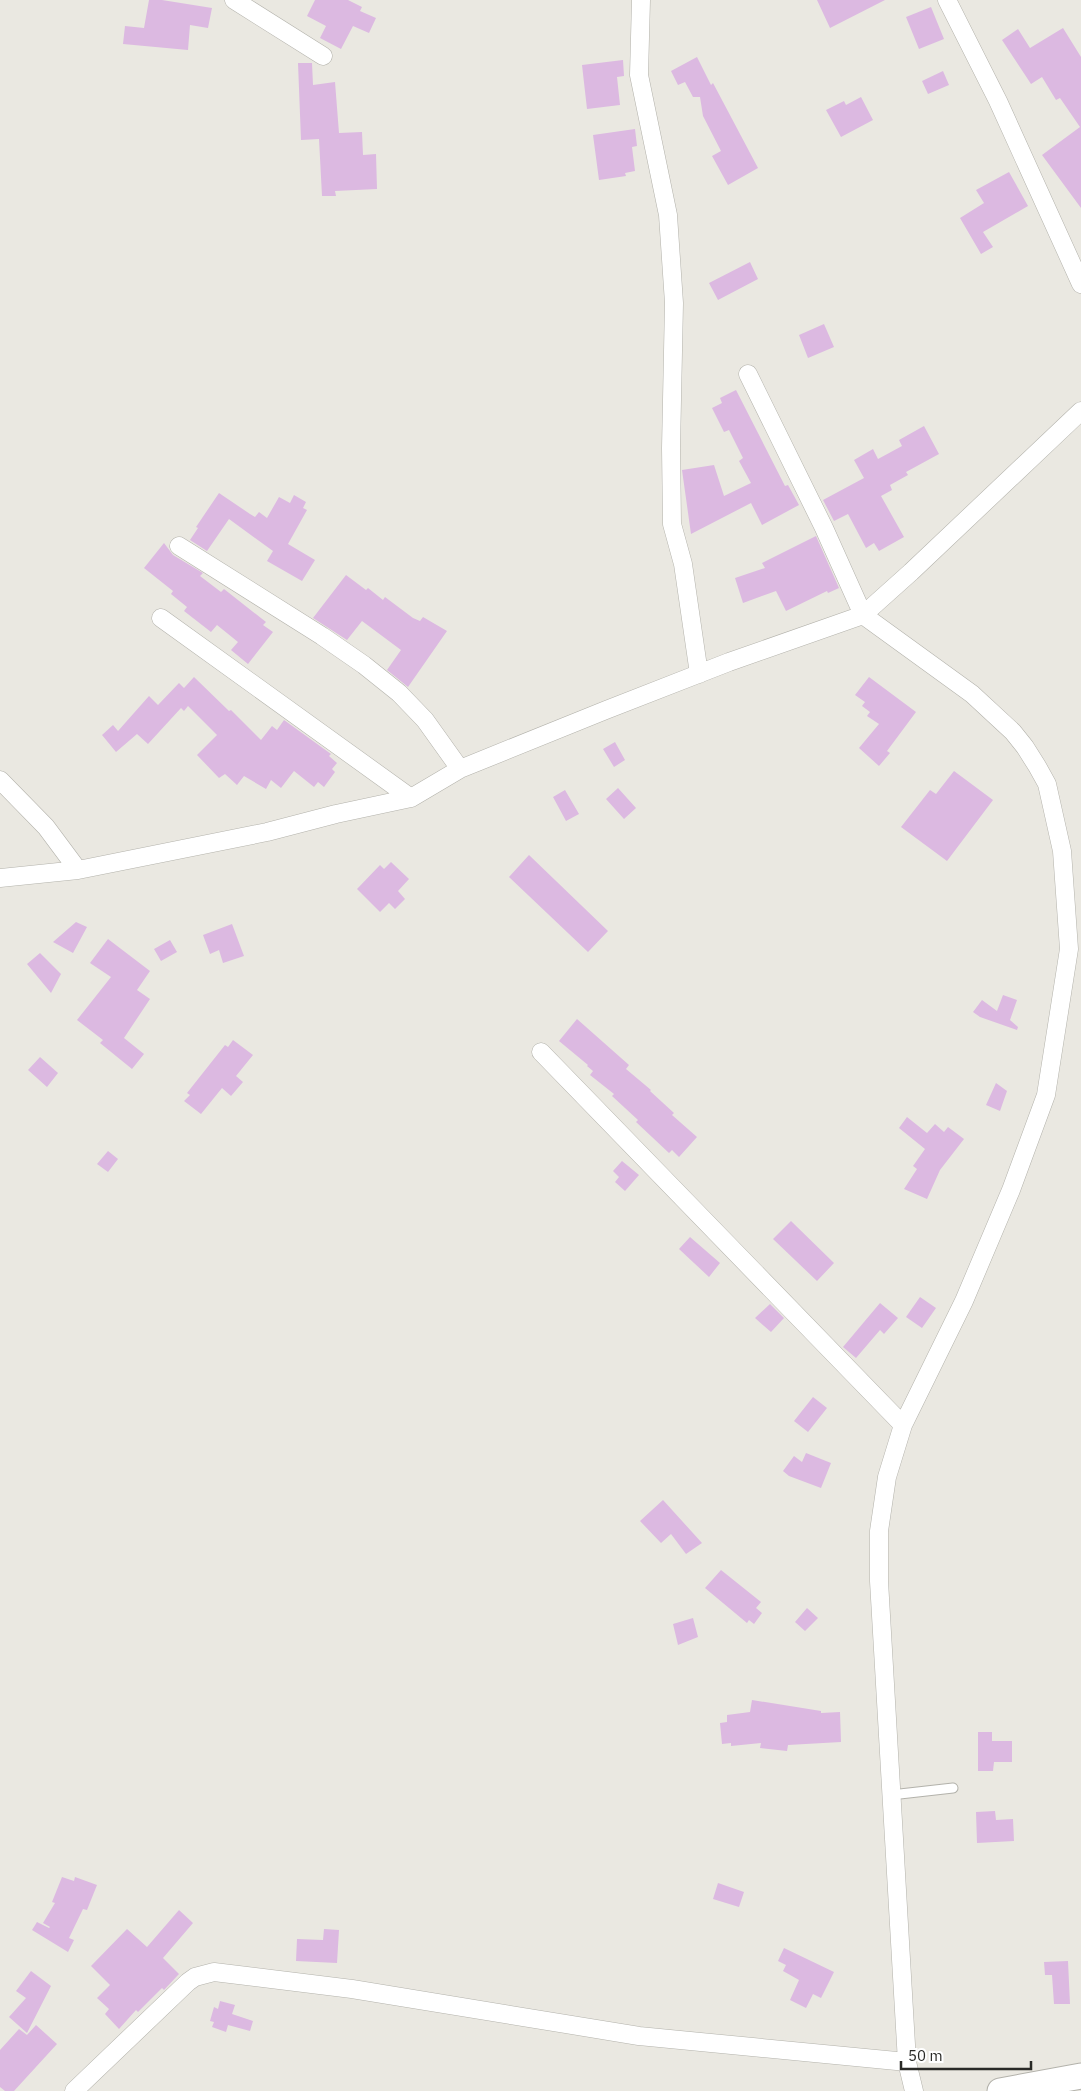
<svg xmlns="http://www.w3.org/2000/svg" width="1081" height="2091" font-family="'IBM Plex Sans',sans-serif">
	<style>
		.building { fill: #dcb9e1 }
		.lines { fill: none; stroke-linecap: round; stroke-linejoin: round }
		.lane-casing { stroke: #b3b2ab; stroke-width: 11 }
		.street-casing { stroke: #b3b2ab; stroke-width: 19 }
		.secondary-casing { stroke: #b3b2ab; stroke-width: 27 }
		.lane { stroke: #fff; stroke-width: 9 }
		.street { stroke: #fff; stroke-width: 18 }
		.secondary { stroke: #fff; stroke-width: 25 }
	</style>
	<rect width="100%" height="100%" fill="#eae8e1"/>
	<path class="building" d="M 149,0 L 162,0 L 212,8 L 208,28 L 190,25 L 188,50 L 123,44 L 125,26 L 144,28 Z
		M 315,0 L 348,0 L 362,7 L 360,11 L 376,18 L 369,33 L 353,26 L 341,49 L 320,38 L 326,26 L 307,16 Z
		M 817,0 L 885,0 L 830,28 Z
		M 931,7 L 944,39 L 919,49 L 906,17 Z
		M 1063,28 L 1081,57 L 1081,208 L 1042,155 L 1080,127 L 1060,98 L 1056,100 L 1042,77 L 1031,84 L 1002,40 L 1018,29 L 1030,48 Z
		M 697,57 L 711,85 L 713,83 L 758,168 L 728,185 L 712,156 L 721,151 L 703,116 L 700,97 L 693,97 L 685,82 L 678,85 L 671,71 Z
		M 623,60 L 624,76 L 617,77 L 620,105 L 587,109 L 582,65 Z
		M 298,63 L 312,63 L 313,85 L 335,82 L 339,133 L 362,132 L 363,155 L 376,154 L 377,189 L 335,191 L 336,196 L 322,196 L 319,139 L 301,140 Z
		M 943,71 L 949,85 L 928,94 L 922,81 Z
		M 861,97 L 873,120 L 841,137 L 826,110 L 844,101 L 846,105 Z
		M 635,129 L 637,146 L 632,147 L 635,171 L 625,173 L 626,176 L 599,180 L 593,135 Z
		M 1009,172 L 1028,206 L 983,232 L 993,247 L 981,254 L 960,218 L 984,203 L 976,190 Z
		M 750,262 L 758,279 L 718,300 L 709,283 Z
		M 824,324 L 834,347 L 808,358 L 799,335 Z
		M 736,390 L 785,486 L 788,485 L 799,505 L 762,525 L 751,503 L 691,534 L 682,470 L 714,465 L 724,496 L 751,483 L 739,461 L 743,458 L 729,430 L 724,432 L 712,408 L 722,403 L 720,398 Z
		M 924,426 L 939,454 L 906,472 L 908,475 L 890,485 L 892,490 L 881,496 L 904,537 L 879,551 L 874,543 L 866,548 L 848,514 L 834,521 L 823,500 L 864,478 L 854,460 L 873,449 L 878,459 L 902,446 L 899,440 Z
		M 219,493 L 250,514 L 255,517 L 259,512 L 267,518 L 279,497 L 290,503 L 294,495 L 306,502 L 303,508 L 307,510 L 288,544 L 315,560 L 302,581 L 267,561 L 273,551 L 229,519 L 207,551 L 190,540 L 198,528 L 196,527 Z
		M 816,536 L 839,588 L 828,593 L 827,591 L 786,611 L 776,591 L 743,603 L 735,578 L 765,568 L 762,563 Z
		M 164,543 L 173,555 L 203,573 L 200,576 L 221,592 L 224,589 L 266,622 L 263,625 L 273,632 L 248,664 L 231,650 L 238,642 L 217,625 L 211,632 L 184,611 L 187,607 L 171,594 L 173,591 L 144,568 Z
		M 346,575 L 366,590 L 368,588 L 383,600 L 385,597 L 413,618 L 420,621 L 423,617 L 447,631 L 408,687 L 387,670 L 401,650 L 362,621 L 347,640 L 313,618 Z
		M 194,677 L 229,711 L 231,710 L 261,740 L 272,726 L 277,730 L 284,720 L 331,754 L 329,756 L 337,763 L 332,769 L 335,772 L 324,787 L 318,782 L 314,787 L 294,771 L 281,788 L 271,780 L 266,789 L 244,776 L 237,785 L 225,774 L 219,778 L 197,755 L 217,735 L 188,706 L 184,711 L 181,708 L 148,744 L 137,734 L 116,752 L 102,735 L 113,725 L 118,731 L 149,696 L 158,705 L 179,683 L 184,688 Z
		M 869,677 L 916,712 L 887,751 L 890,753 L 879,766 L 859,748 L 879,724 L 867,716 L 870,712 L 862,706 L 865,702 L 855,695 Z
		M 615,742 L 625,760 L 614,767 L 603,749 Z
		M 954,771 L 993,800 L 947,861 L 901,827 L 930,790 L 936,794 Z
		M 618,788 L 636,808 L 624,819 L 606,799 Z
		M 565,790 L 579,814 L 566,821 L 553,797 Z
		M 529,855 L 608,931 L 588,952 L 509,877 Z
		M 391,862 L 409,879 L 398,891 L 405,899 L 395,909 L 389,903 L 380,912 L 357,889 L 380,865 L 384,869 Z
		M 76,922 L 87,927 L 73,953 L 53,942 Z
		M 232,924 L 244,956 L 223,963 L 219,950 L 210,954 L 203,935 Z
		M 108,939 L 150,971 L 137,990 L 150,999 L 124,1038 L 144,1054 L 132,1069 L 100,1043 L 103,1040 L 77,1020 L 111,977 L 90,963 Z
		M 170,940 L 177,952 L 161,961 L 154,949 Z
		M 40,953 L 61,974 L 51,993 L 27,964 Z
		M 1003,995 L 1017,1000 L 1010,1020 L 1018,1027 L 1017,1030 L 980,1017 L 973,1012 L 982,1000 L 997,1011 Z
		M 577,1019 L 629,1065 L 626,1069 L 651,1090 L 650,1091 L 674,1113 L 672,1115 L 697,1137 L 679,1157 L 672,1150 L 669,1153 L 636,1122 L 638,1120 L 612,1096 L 614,1094 L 590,1075 L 593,1071 L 587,1066 L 588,1065 L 559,1041 Z
		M 233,1040 L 253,1055 L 236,1076 L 243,1082 L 231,1096 L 222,1088 L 201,1114 L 184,1101 L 190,1095 L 187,1093 L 225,1045 L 228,1047 Z
		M 40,1057 L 58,1073 L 47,1087 L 28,1070 Z
		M 996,1083 L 1007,1091 L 1000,1111 L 986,1105 Z
		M 907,1117 L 927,1133 L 935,1124 L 944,1132 L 948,1127 L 964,1139 L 940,1170 L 927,1199 L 904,1189 L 917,1169 L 913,1166 L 925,1149 L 899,1128 Z
		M 108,1151 L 118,1159 L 108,1172 L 97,1164 Z
		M 622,1161 L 639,1175 L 625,1191 L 615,1182 L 619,1177 L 613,1171 Z
		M 791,1221 L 834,1263 L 817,1281 L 773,1239 Z
		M 690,1237 L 720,1263 L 709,1277 L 679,1249 Z
		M 920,1297 L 936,1308 L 922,1328 L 906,1317 Z
		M 880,1303 L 898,1318 L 884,1334 L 880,1330 L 856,1358 L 843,1347 Z
		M 770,1304 L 784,1318 L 771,1332 L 755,1318 Z
		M 813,1397 L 827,1408 L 808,1432 L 794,1421 Z
		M 806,1453 L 831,1463 L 821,1488 L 789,1476 L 783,1471 L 794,1456 L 802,1462 Z
		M 663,1500 L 702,1543 L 686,1554 L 671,1534 L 661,1543 L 640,1521 Z
		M 721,1570 L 761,1602 L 756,1608 L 762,1613 L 754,1624 L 749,1620 L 747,1623 L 705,1588 Z
		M 807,1608 L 818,1618 L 805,1631 L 795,1622 Z
		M 693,1618 L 698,1637 L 678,1645 L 673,1624 Z
		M 752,1700 L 821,1711 L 821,1713 L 840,1712 L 841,1742 L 788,1745 L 787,1751 L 760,1748 L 761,1743 L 731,1746 L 731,1743 L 722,1744 L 720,1723 L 727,1722 L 727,1715 L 750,1712 Z
		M 978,1732 L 992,1732 L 992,1741 L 1012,1741 L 1012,1762 L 994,1762 L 993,1771 L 978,1771 Z
		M 995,1811 L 996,1820 L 1013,1819 L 1014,1841 L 977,1843 L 976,1812 Z
		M 62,1877 L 74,1881 L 75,1877 L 97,1885 L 87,1910 L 83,1909 L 69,1938 L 74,1940 L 68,1952 L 32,1930 L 37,1922 L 49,1928 L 50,1927 L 43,1923 L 55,1903 L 52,1902 Z
		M 718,1883 L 744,1892 L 739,1907 L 713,1899 Z
		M 179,1910 L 193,1923 L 163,1958 L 179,1974 L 164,1990 L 162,1988 L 138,2012 L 136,2010 L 119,2029 L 105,2014 L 109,2009 L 97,1998 L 110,1985 L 91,1966 L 127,1929 L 147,1947 Z
		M 324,1929 L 339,1930 L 337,1963 L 296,1961 L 297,1939 L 323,1940 Z
		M 784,1948 L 834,1972 L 821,1998 L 813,1994 L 806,2008 L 790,2000 L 799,1980 L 783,1971 L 786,1965 L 778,1961 Z
		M 1068,1961 L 1070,2004 L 1054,2004 L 1052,1975 L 1045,1975 L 1044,1962 Z
		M 31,1971 L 51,1986 L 27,2033 L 9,2017 L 26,1998 L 16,1991 Z
		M 220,2001 L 235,2005 L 232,2014 L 253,2021 L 250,2031 L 228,2025 L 226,2032 L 212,2027 L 214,2022 L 210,2021 L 214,2007 L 218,2009 Z
		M 36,2025 L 57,2044 L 14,2091 L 5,2091 L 0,2087 L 0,2050 L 19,2029 L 27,2035 Z"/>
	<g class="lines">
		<defs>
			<path id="lane" d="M 891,1795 L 953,1788"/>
			<path id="street" d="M 234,0 L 323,56
				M 641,0 L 639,75 L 668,215 L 674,303 L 671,448 L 672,524 L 683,564 L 699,674
				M 947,0 L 998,101 L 1081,284
				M 748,374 L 824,528 L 863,615 L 911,572 L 1081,411
				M 179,546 L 322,636 L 364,665 L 399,693 L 425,720 L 460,769
				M 161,618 L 411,798
				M 0,780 L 46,827 L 78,870
				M 0,878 L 78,870 L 267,832 L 336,814 L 411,798 L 460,769 L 606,710 L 729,662 L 863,615 L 972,694 L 1013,732 L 1025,747 L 1037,766 L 1047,784 L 1062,851 L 1069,949 L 1046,1095 L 1011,1190 L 964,1301 L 903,1425 L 887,1477 L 879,1531 L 879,1581 L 907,2062 L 914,2091
				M 541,1052 L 903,1425
				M 74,2091 L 188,1982 L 195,1977 L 214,1972 L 352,1989 L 639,2036 L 907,2062"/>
			<path id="secondary" d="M 1000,2091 L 1081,2076"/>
		</defs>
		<use href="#lane" class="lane-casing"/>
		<use href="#street" class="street-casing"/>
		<use href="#secondary" class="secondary-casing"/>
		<use href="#lane" class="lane"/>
		<use href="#street" class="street"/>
		<use href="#secondary" class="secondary"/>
	</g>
	<path d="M901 2061v8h130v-8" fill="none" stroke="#292926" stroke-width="2.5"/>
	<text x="908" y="2061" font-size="15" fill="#292926" stroke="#ffffff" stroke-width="4" paint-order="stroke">50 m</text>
</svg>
